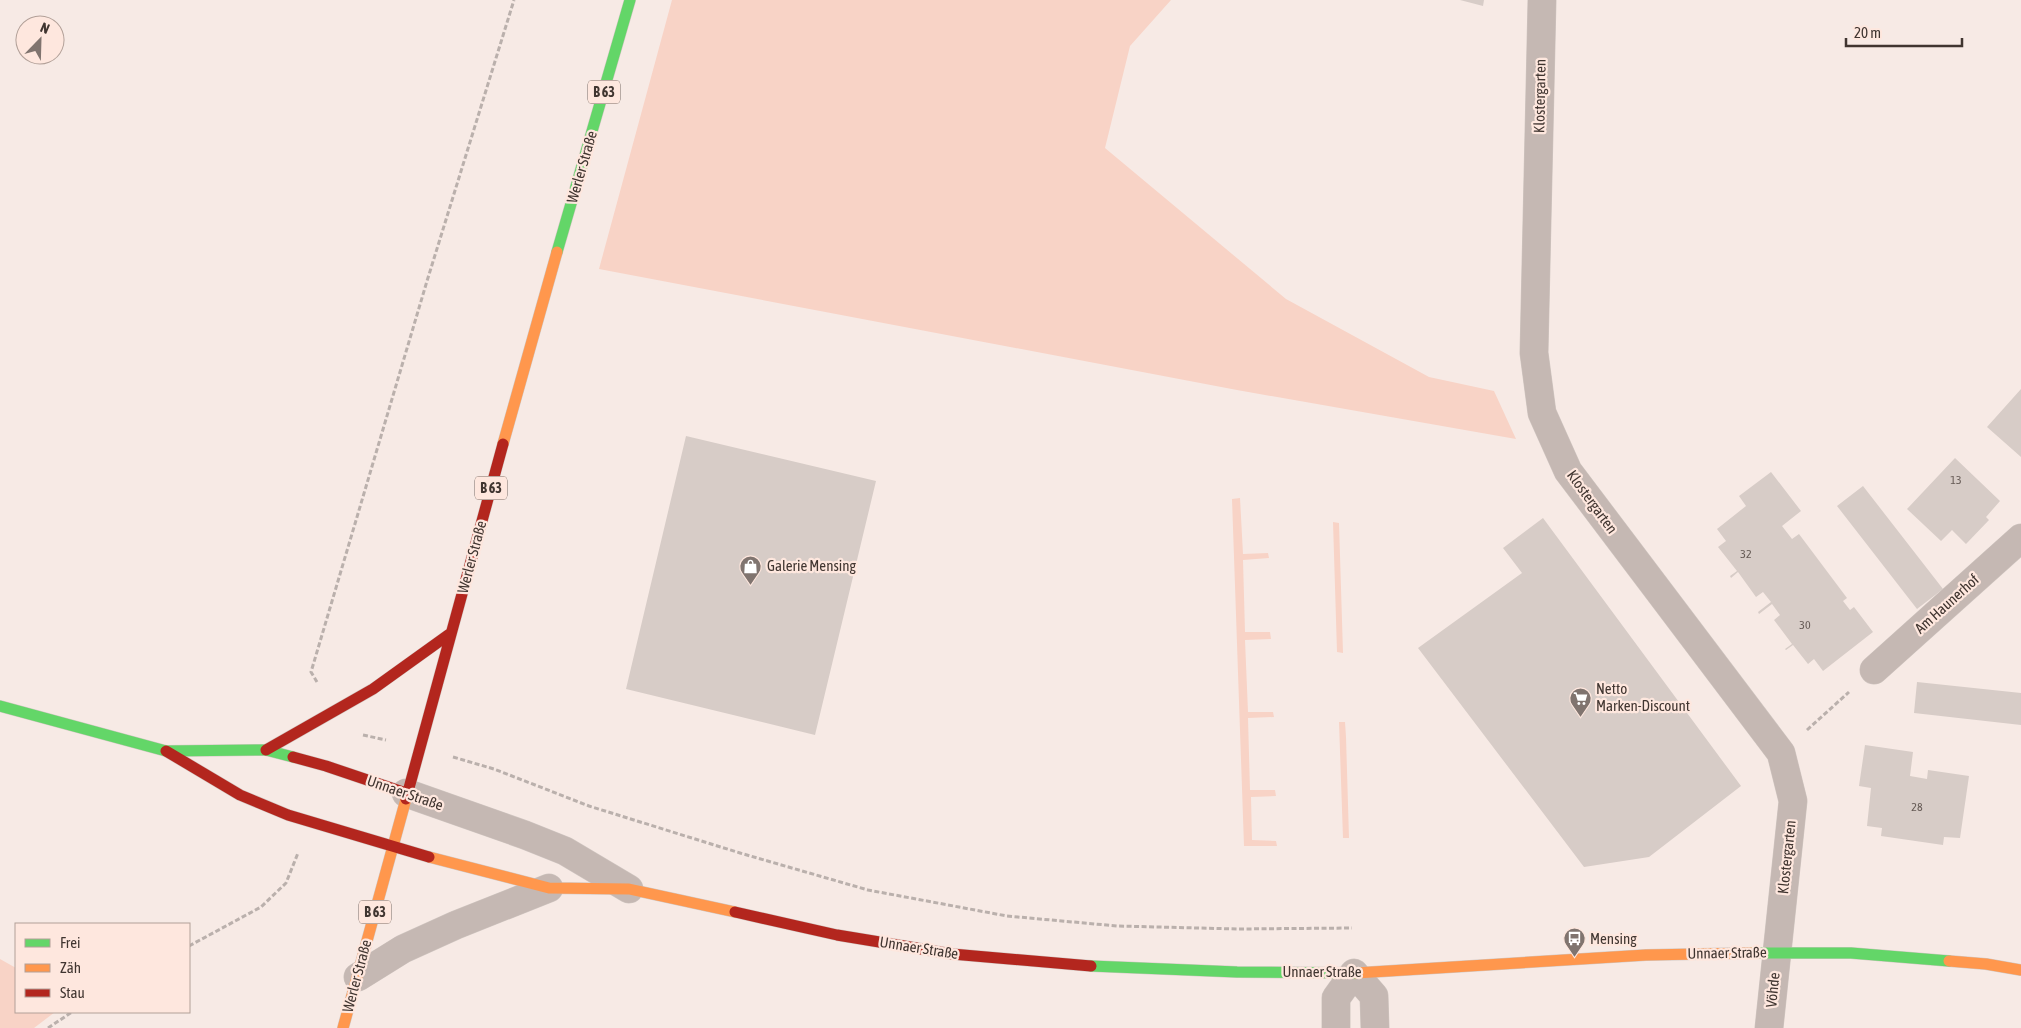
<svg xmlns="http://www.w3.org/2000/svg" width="2021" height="1028" font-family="'Asap Condensed',sans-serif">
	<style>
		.green { fill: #f8d3c6 }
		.building { fill: #d7ccc7 }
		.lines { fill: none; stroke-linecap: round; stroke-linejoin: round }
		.street-casing { stroke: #d1c7c2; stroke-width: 29 }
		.fast-casing { stroke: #d1c7c2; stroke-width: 12 }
		.slow-casing { stroke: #d1c7c2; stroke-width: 12 }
		.jam-casing { stroke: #d1c7c2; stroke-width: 12 }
		.path { stroke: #bab0ac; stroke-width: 3; stroke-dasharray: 5 2.5; stroke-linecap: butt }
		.street { stroke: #c5b8b3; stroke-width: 28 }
		.fast { stroke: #63d668; stroke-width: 11 }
		.slow { stroke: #ff974d; stroke-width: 11 }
		.jam { stroke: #b3261e; stroke-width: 11 }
		.labels { text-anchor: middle; stroke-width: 4.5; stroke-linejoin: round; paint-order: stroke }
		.number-label { font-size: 12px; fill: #665b56 }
		.shield { fill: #fee7de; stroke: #796a64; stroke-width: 1 }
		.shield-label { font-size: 14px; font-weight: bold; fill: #403530 }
		.street-label { font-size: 15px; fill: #403530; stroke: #fee7de }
		.poi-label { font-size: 15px; fill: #403530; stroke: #fee7de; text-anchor: start }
	</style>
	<rect width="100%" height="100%" fill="#f7eae5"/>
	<path class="green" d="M 672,0 L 1171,0 L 1130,46 L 1105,148 L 1286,299 L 1429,377 L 1494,391 L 1516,439 L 1237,390 L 599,269 Z
		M 1240,498 L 1243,554 L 1268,553 L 1269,558 L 1243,560 L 1245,632 L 1270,632 L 1271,639 L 1245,640 L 1248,712 L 1273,712 L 1274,717 L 1248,718 L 1250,790 L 1275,790 L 1276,796 L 1251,797 L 1252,840 L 1276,841 L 1277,846 L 1244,846 L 1232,499 Z
		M 1333,522 L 1339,523 L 1343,653 L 1337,652 Z
		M 1339,722 L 1345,722 L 1346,737 L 1349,838 L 1343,838 Z
		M 0,959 L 16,968 L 16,1012 L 55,1012 L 34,1028 L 0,1028 Z"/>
	<path class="building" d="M 1460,0 L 1484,0 L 1483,6 Z
		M 2021,389 L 2021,457 L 1987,427 Z
		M 686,436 L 876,481 L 815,735 L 626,689 Z
		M 1955,458 L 2000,501 L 1986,517 L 1989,520 L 1966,544 L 1952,530 L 1941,541 L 1907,509 Z
		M 1771,472 L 1801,511 L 1782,526 L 1792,539 L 1799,534 L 1847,598 L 1843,601 L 1850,610 L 1854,607 L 1873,632 L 1823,671 L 1814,659 L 1808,664 L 1793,645 L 1786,650 L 1785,649 L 1792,644 L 1774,620 L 1780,615 L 1772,604 L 1759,614 L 1758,612 L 1771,602 L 1763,592 L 1756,597 L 1738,572 L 1731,578 L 1730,576 L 1737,571 L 1718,547 L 1726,541 L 1717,529 L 1746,506 L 1739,496 Z
		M 1863,486 L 1943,589 L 1917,609 L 1837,506 Z
		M 1543,518 L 1741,786 L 1649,857 L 1584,867 L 1418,648 L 1522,573 L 1503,548 Z
		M 1917,682 L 2021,693 L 2021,725 L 1914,713 Z
		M 1865,745 L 1913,752 L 1910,776 L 1927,779 L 1928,770 L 1969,776 L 1960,838 L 1944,837 L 1943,845 L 1881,836 L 1882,828 L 1867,826 L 1871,788 L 1859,786 Z"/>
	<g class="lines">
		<defs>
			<path id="street" d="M 1542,0 L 1534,353 L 1542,413 L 1568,471 L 1781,753 L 1793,801 L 1769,1028
				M 1874,670 L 2021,538
				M 406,793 L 525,835 L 565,851 L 629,889
				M 358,977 L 403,949 L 456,925 L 549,888
				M 1336,1028 L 1336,998 L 1354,973 L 1374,996 L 1375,1028"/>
			<path id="fast" d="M 557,252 L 630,0
				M 0,706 L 166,751 L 266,750 L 293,757
				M 1752,953 L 1851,953 L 1949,961
				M 1091,966 L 1237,972 L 1356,973"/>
			<path id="slow" d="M 503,444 L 557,252
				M 429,857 L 549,888 L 629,889 L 735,912
				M 1949,961 L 1986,964 L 2021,970
				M 1356,973 L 1646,955 L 1752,953
				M 343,1028 L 406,799"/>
			<path id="jam" d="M 266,750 L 373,689 L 451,633
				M 166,751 L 240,795 L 288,815 L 429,857
				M 293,757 L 326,766 L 406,793
				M 406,799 L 503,444
				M 735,912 L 837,935 L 952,954 L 1091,966"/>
		</defs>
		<use href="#street" class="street-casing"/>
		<use href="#fast" class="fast-casing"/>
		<use href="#slow" class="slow-casing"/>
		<use href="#jam" class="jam-casing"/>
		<path class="path" d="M 317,682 L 311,672 L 427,281 L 514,0
			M 1807,730 L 1849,692
			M 363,735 L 386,740
			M 453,757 L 494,769 L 589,806 L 740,853 L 868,890 L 1007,916 L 1117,926 L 1239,929 L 1352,928
			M 189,946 L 261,907 L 286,883 L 298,853
			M 48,1028 L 72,1012"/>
		<use href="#street" class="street"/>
		<use href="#fast" class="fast"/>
		<use href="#slow" class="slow"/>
		<use href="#jam" class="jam"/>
	</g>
	<defs>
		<symbol id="shop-pin" viewBox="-11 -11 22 30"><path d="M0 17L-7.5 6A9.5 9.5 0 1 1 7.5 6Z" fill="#80746f" stroke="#fee7de"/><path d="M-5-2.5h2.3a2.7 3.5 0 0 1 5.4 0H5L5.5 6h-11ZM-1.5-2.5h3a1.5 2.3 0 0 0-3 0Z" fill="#fff"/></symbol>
		<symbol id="supermarket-pin" viewBox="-11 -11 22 30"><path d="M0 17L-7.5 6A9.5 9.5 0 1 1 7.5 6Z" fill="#80746f" stroke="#fee7de"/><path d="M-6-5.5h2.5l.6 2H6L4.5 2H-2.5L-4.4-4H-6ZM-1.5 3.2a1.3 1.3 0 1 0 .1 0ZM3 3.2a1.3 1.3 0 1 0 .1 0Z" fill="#fff"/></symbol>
		<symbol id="bus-pin" viewBox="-11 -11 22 30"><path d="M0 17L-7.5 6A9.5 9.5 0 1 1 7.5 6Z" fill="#80746f" stroke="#fee7de"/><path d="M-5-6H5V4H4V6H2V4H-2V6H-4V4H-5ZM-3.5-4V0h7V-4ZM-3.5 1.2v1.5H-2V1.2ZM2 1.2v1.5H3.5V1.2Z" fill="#fff"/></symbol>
	</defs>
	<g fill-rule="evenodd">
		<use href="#shop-pin" x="738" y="554" width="25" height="34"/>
		<use href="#supermarket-pin" x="1568" y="686" width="25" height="34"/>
		<use href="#bus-pin" x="1562" y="926" width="25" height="34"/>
	</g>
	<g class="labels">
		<g class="number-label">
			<text x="1956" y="484">13</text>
			<text x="1746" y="558">32</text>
			<text x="1805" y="629">30</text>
			<text x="1917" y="811">28</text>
		</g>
		<g class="shield">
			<rect x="588" y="80.5" width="32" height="23" rx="4"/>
			<rect x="475" y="476.5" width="32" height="23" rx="4"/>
			<rect x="359" y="900.5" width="32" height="23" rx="4"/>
		</g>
		<g class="shield-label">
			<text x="604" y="97">B 63</text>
			<text x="491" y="493">B 63</text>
			<text x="375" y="917">B 63</text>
		</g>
		<g class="street-label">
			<text transform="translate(1540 96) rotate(-89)" y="5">Klostergarten</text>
			<text transform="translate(582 167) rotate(-74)" y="5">Werler Straße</text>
			<text transform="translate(1592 502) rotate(54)" y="5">Klostergarten</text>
			<text transform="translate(472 557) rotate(-75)" y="5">Werler Straße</text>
			<text transform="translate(1947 604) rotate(-42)" y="5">Am Haunerhof</text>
			<text transform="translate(405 793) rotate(19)" y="5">Unnaer Straße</text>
			<text transform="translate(1787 857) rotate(-84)" y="5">Klostergarten</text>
			<text transform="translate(919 948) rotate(9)" y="5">Unnaer Straße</text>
			<text transform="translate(1727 953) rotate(-1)" y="5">Unnaer Straße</text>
			<text x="1322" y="977">Unnaer Straße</text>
			<text transform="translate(357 976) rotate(-75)" y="5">Werler Straße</text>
			<text transform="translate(1773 990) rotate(-84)" y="5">Vöhde</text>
		</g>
		<g class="poi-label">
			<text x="767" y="571">Galerie Mensing</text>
			<text x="1596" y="694">Netto<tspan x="1596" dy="17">Marken-Discount</tspan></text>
			<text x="1590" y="944">Mensing</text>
		</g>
	</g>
	<rect x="15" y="923" width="175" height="90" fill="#fee7de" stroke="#b2a098"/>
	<rect x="25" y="939" width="25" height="8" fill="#63d668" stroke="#b2a098"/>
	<text x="60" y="948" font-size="15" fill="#403530">Frei</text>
	<rect x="25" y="964" width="25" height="8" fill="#ff974d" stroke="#b2a098"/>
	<text x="60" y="973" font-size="15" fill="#403530">Zäh</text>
	<rect x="25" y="989" width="25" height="8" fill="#b3261e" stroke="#b2a098"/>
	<text x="60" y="998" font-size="15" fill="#403530">Stau</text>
	<g transform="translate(40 40) rotate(23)"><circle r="24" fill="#fee7de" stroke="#b2a098"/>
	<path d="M0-4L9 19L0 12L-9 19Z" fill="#80746f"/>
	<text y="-8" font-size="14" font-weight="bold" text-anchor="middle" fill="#403530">N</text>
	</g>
	<path d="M1846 38v8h116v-8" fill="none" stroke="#403530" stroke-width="2.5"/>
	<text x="1854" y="38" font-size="15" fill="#403530" stroke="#fee7de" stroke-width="4" paint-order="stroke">20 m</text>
</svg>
